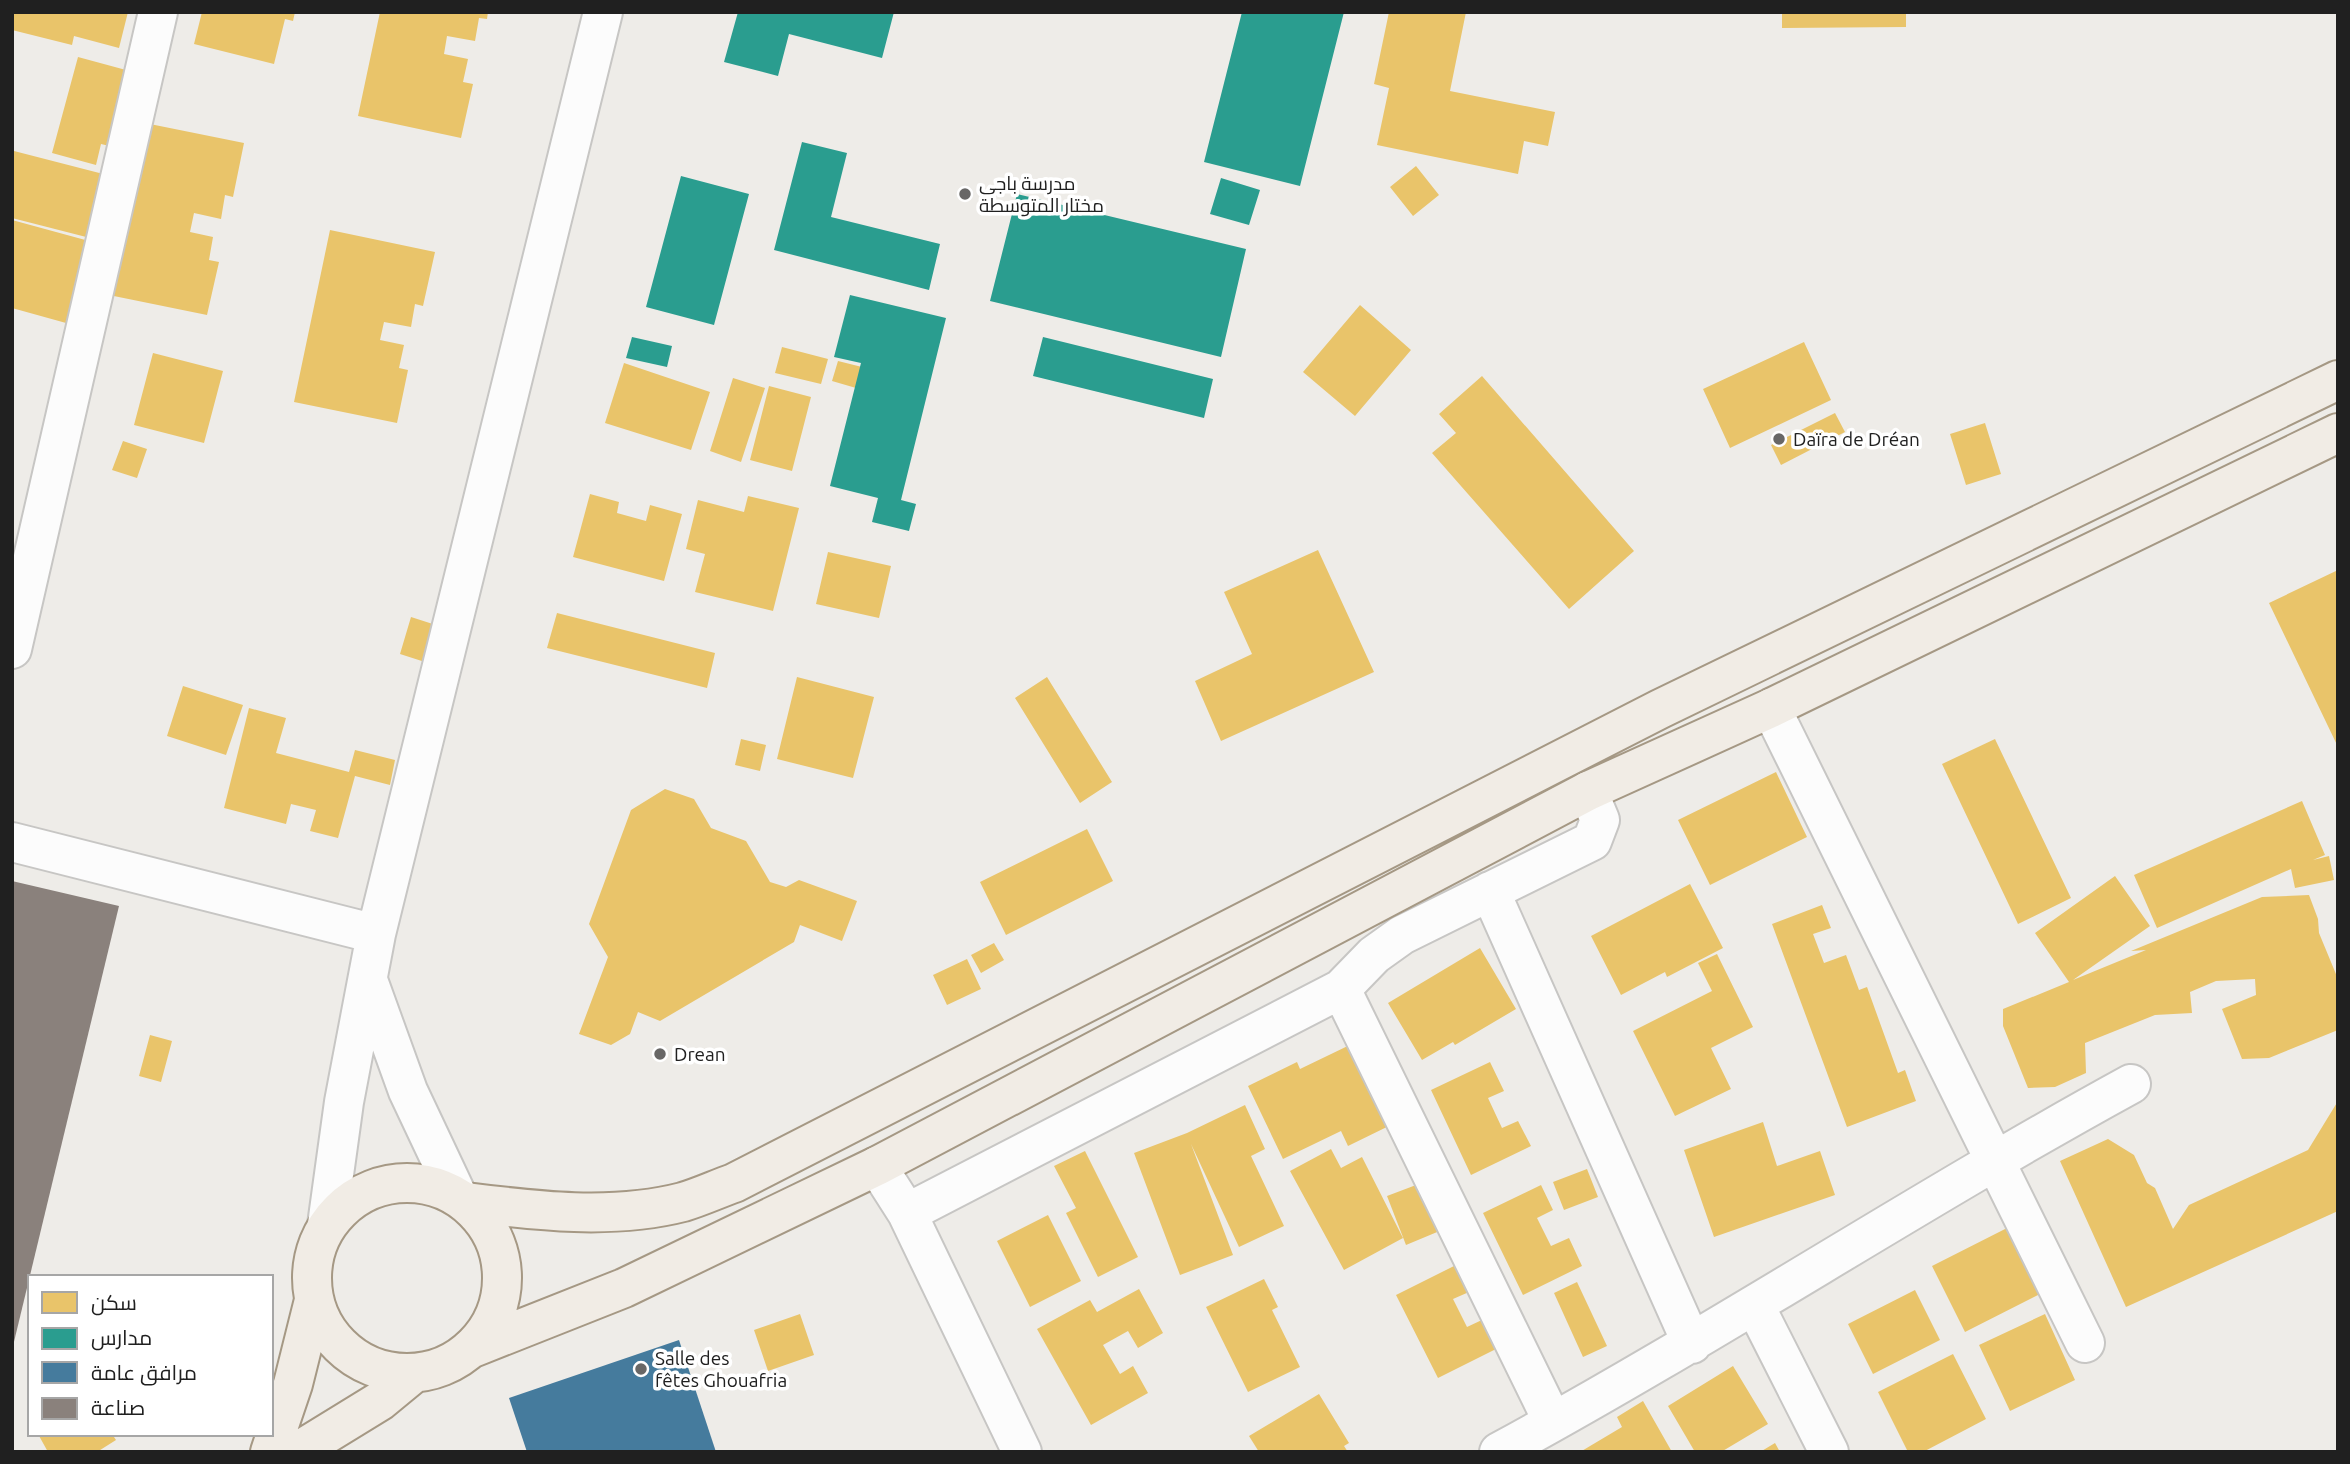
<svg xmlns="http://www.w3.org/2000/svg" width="2350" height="1464" font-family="Ubuntu,Cairo,sans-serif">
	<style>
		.homes { fill: #e9c46a }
		.schools { fill: #2a9d8f }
		.public { fill: #457b9d }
		.industry { fill: #8a817c }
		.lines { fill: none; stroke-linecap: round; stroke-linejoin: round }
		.minor-casing { stroke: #c7c6c4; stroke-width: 42 }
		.major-casing { stroke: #a59884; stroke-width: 42 }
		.minor { stroke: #fcfcfc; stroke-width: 38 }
		.major { stroke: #f1ece5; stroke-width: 38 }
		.poi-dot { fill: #686766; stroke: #fff; stroke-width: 2.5 }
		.labels { text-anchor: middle; stroke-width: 7; stroke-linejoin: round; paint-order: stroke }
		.poi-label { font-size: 19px; fill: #202020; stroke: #fff; text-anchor: start }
	</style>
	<rect width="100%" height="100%" fill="#eeece8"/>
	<path class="homes" d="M 12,12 L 128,12 L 119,48 L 74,36 L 72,45 L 12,30 Z
		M 202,12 L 295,12 L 293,21 L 285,19 L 274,64 L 194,44 Z
		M 380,12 L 488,12 L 487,19 L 479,18 L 475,41 L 447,36 L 444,54 L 468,59 L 463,82 L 473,84 L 461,138 L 358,116 Z
		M 1389,12 L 1466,12 L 1450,91 L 1555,112 L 1548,146 L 1524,141 L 1518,174 L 1377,145 L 1389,88 L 1374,84 Z
		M 1782,12 L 1906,12 L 1906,27 L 1782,28 Z
		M 78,57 L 137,73 L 118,148 L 101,144 L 96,165 L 52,153 Z
		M 140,122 L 244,143 L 233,197 L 225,195 L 221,219 L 194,213 L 190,232 L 213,237 L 209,260 L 219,262 L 207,315 L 104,294 Z
		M 14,151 L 111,176 L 94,239 L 12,218 Z
		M 1416,166 L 1439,195 L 1413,216 L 1390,187 Z
		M 12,220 L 89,241 L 66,323 L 12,308 Z
		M 330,230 L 435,252 L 423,306 L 415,304 L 411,327 L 384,322 L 380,340 L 404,345 L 399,368 L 408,370 L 397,423 L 294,402 Z
		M 1360,305 L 1411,350 L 1355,416 L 1303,372 Z
		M 1804,342 L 1831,400 L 1730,448 L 1703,389 Z
		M 782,347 L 828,359 L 821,384 L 775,373 Z
		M 153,353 L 223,371 L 204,443 L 134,425 Z
		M 838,361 L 862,367 L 856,388 L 832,381 Z
		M 624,363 L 710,392 L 691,450 L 605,423 Z
		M 1482,376 L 1634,551 L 1569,609 L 1432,453 L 1456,433 L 1439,414 Z
		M 733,378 L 765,388 L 741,462 L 710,451 Z
		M 769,386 L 811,397 L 792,471 L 750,460 Z
		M 1835,413 L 1845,432 L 1781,465 L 1771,445 Z
		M 1985,423 L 2001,474 L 1966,485 L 1950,434 Z
		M 123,441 L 147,449 L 137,478 L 112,470 Z
		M 590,494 L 619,502 L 617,513 L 646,521 L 650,505 L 682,514 L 664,581 L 573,557 Z
		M 748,496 L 799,508 L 773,611 L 695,592 L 705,554 L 686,549 L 698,500 L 744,512 Z
		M 1318,550 L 1374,672 L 1221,741 L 1195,681 L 1252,654 L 1224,592 Z
		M 828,552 L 891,566 L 879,618 L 816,604 Z
		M 2338,570 L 2338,747 L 2269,603 Z
		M 557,613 L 715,653 L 707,688 L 547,648 Z
		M 411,617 L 439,626 L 428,663 L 400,654 Z
		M 797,677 L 874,697 L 853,778 L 777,759 Z
		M 1047,677 L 1112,782 L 1080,803 L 1015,698 Z
		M 183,686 L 243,705 L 226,755 L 167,736 Z
		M 249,708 L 286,718 L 276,753 L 349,772 L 355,750 L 395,760 L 390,785 L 355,776 L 338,838 L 310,831 L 316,810 L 291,804 L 286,824 L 224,808 Z
		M 741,739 L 766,745 L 760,771 L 735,765 Z
		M 1995,739 L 2071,898 L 2018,924 L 1942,764 Z
		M 1776,772 L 1807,837 L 1710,885 L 1678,820 Z
		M 665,789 L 694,799 L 711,828 L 746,841 L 770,882 L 786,887 L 799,880 L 857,901 L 842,941 L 800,925 L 794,942 L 660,1021 L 638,1012 L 630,1034 L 611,1045 L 579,1034 L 608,957 L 589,924 L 631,810 Z
		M 2302,801 L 2325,855 L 2313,860 L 2329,856 L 2334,880 L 2295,888 L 2291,869 L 2157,928 L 2134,875 Z
		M 1087,829 L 1113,881 L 1006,935 L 980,882 Z
		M 2115,876 L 2150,926 L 2073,980 L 2146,950 L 2131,951 L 2262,897 L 2309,895 L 2318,919 L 2319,933 L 2338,979 L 2338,1030 L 2269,1058 L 2242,1059 L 2222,1009 L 2256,995 L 2255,979 L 2216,981 L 2190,992 L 2192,1013 L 2155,1015 L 2085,1043 L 2086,1073 L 2055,1087 L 2028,1088 L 2003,1026 L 2003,1009 L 2069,982 L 2035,933 Z
		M 1690,884 L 1723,948 L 1667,977 L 1665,972 L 1621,995 L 1591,936 Z
		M 1822,905 L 1831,928 L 1813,934 L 1824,963 L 1846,955 L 1859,990 L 1867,987 L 1898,1073 L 1905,1070 L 1916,1101 L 1847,1127 L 1772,924 Z
		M 994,943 L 1004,960 L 981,973 L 971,955 Z
		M 1480,948 L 1516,1009 L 1455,1045 L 1453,1042 L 1422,1060 L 1388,1003 Z
		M 1717,954 L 1753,1027 L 1711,1048 L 1731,1089 L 1675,1116 L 1633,1031 L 1712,991 L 1698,963 Z
		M 967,959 L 981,989 L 947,1005 L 933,975 Z
		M 150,1035 L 172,1041 L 161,1082 L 139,1076 Z
		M 1356,1042 L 1395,1123 L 1348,1146 L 1341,1131 L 1283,1159 L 1248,1086 L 1297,1062 L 1300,1069 Z
		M 1490,1062 L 1504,1091 L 1488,1098 L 1502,1128 L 1518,1121 L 1531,1146 L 1471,1175 L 1431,1090 Z
		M 2338,1101 L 2338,1211 L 2126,1307 L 2060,1161 L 2108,1139 L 2134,1155 L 2147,1183 L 2155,1188 L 2173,1229 L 2189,1205 L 2308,1150 Z
		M 1245,1105 L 1265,1149 L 1251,1156 L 1284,1226 L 1239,1247 L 1191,1144 L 1233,1255 L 1180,1275 L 1134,1153 L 1187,1133 Z
		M 1763,1122 L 1777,1166 L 1820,1151 L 1835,1195 L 1714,1237 L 1684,1150 Z
		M 1331,1149 L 1341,1168 L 1362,1157 L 1403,1238 L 1344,1270 L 1290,1171 Z
		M 1085,1151 L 1138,1257 L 1098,1277 L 1066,1213 L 1076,1208 L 1054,1166 Z
		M 1587,1169 L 1598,1197 L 1564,1210 L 1553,1182 Z
		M 1424,1182 L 1442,1230 L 1406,1245 L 1387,1196 Z
		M 1541,1185 L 1553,1210 L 1537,1218 L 1551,1246 L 1569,1238 L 1582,1266 L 1523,1295 L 1483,1213 Z
		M 1048,1215 L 1081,1281 L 1030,1307 L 997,1241 Z
		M 2009,1227 L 2042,1293 L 1965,1332 L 1932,1266 Z
		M 1456,1265 L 1469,1292 L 1453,1299 L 1467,1327 L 1484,1319 L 1498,1348 L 1438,1378 L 1396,1295 Z
		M 1264,1279 L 1278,1307 L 1272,1310 L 1300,1367 L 1248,1392 L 1206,1307 Z
		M 1577,1282 L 1607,1346 L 1583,1357 L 1554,1293 Z
		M 1139,1289 L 1163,1333 L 1138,1348 L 1128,1331 L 1103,1345 L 1120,1374 L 1133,1366 L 1148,1393 L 1091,1425 L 1037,1329 L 1090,1300 L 1097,1312 Z
		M 1915,1290 L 1940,1340 L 1873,1374 L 1848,1324 Z
		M 800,1314 L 814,1355 L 768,1371 L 754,1330 Z
		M 2045,1314 L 2075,1380 L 2010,1411 L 1979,1345 Z
		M 1953,1354 L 1986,1419 L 1923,1452 L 1908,1452 L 1878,1392 Z
		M 1733,1366 L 1768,1424 L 1721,1452 L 1695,1452 L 1668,1406 Z
		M 1319,1394 L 1349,1443 L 1344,1446 L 1348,1452 L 1259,1452 L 1249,1436 Z
		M 1643,1401 L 1672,1452 L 1580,1452 L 1622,1427 L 1617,1417 Z
		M 38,1434 L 112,1434 L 116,1440 L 97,1452 L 48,1452 Z
		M 1775,1443 L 1780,1452 L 1760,1452 Z"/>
	<path class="schools" d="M 738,12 L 894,12 L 882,58 L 789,34 L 778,76 L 724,62 Z
		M 1242,12 L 1344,12 L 1300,186 L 1204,162 Z
		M 802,142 L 847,153 L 831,217 L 940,244 L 929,290 L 774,250 Z
		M 681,176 L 749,194 L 714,325 L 646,307 Z
		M 1221,178 L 1260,190 L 1249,225 L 1210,214 Z
		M 1017,194 L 1246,249 L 1221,357 L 990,301 Z
		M 850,295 L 946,318 L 901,500 L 916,504 L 909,531 L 872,522 L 878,498 L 830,486 L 861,363 L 834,357 Z
		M 632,337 L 672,346 L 667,367 L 626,358 Z
		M 1043,337 L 1213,379 L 1204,418 L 1033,376 Z"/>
	<path class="public" d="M 679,1340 L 716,1452 L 527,1452 L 509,1398 Z"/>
	<path class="industry" d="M 12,881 L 119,906 L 13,1346 L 12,1346 Z"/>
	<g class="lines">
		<defs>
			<path id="minor" d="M 12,649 L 158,12
				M 1771,708 L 2085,1343
				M 12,842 L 376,934
				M 1490,891 L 1692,1344
				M 369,983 L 408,1091 L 458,1197
				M 1341,989 L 1553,1422
				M 877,1166 L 907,1213 L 1022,1452
				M 907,1213 L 1341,989 L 1374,955 L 1402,935 L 1592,841 L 1600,820 L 1588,791
				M 327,1225 L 344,1102 L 376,934 L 603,12
				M 1755,1306 L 1829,1452
				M 1499,1452 C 1714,1335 1917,1201 2131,1084"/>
			<path id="major" d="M312 1278a95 95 0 1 1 190 0a95 95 0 1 1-190 0Z
				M 466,1202 C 536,1211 613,1220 683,1202 C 700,1197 717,1189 734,1183 L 1660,709 L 2338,380
				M 470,1349 L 624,1288 L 877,1166 L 1588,791 L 1771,708 L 2338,433
				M 270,1452 L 293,1384 L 314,1300
				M 297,1452 L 380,1401 L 414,1373"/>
		</defs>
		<use href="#minor" class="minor-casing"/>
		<use href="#major" class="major-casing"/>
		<use href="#minor" class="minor"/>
		<use href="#major" class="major"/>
	</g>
	<g class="poi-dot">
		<circle cx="965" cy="194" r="7"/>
		<circle cx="1779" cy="439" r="7"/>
		<circle cx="660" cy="1054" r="7"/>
		<circle cx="641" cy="1369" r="7"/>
	</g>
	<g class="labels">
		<g class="poi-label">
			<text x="979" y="190">مدرسة باجي<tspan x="979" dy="22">مختار المتوسطة</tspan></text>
			<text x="1793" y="446">Daïra de Dréan</text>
			<text x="674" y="1061">Drean</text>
			<text x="655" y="1365">Salle des<tspan x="655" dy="22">fêtes Ghouafria</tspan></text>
		</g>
	</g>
	<rect width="2350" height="1464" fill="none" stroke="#202020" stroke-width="28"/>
	<rect x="28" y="1275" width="245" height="161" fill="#ffffff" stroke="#a6a6a6" stroke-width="2"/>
	<rect x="42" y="1292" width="35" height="21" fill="#e9c46a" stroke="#a6a6a6" stroke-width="2"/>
	<text x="91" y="1310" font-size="21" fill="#202020">سكن</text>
	<rect x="42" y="1328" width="35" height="21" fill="#2a9d8f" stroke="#a6a6a6" stroke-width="2"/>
	<text x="91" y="1345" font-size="21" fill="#202020">مدارس</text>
	<rect x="42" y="1362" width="35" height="21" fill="#457b9d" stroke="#a6a6a6" stroke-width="2"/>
	<text x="91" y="1380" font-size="21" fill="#202020">مرافق عامة</text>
	<rect x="42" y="1398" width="35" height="21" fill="#8a817c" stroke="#a6a6a6" stroke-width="2"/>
	<text x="91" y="1415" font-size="21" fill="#202020">صناعة</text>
</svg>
